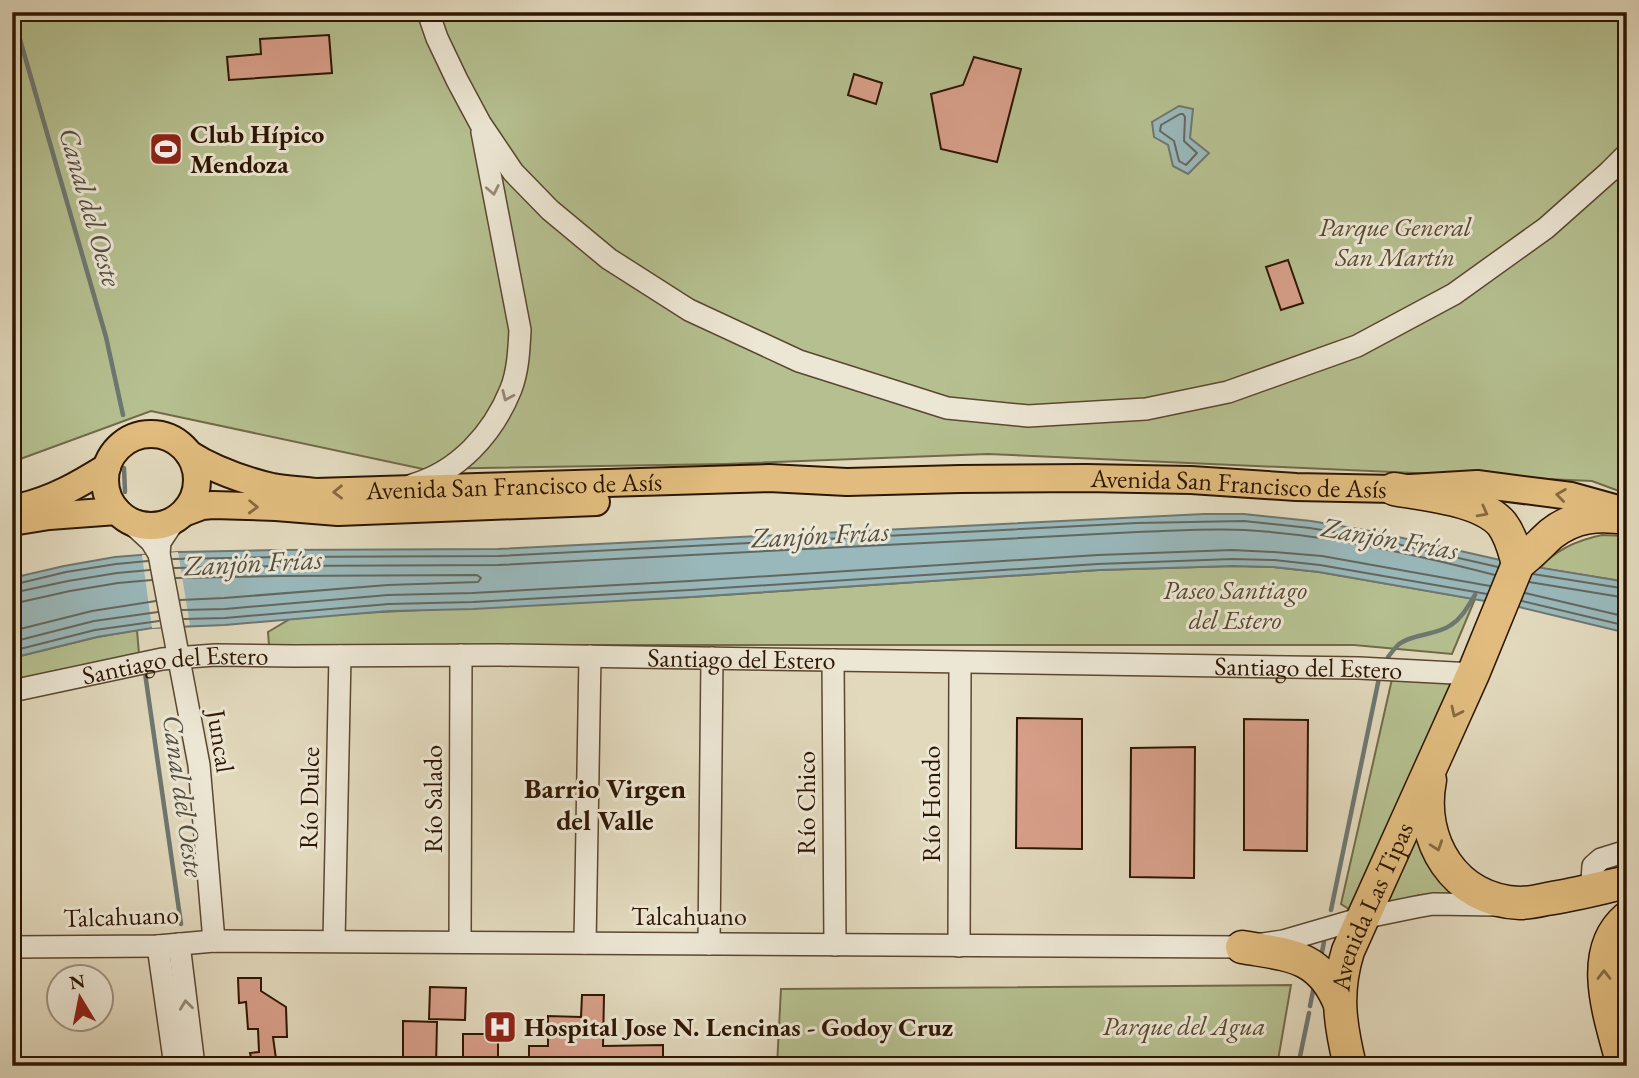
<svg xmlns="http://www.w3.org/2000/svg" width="1639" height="1078" font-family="'EB Garamond',serif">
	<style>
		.green { fill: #b5bf8f; stroke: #726a48; stroke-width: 2 }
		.water { fill: #99b8bb; stroke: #6e7771; stroke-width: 2 }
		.pier { fill: #e2d9bd }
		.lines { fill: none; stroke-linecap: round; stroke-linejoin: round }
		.shore { stroke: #64675e; stroke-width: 2 }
		.stream { stroke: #6e7771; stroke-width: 4.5 }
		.building { fill: #d89f8a; stroke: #2e1601; stroke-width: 2 }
		.minor-casing { stroke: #5b4730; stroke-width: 24 }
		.major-casing { stroke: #2e1601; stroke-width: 30 }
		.highway-casing { stroke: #2e1601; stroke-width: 35 }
		.minor { stroke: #ece6d4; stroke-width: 21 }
		.major { stroke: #e1bc7e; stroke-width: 26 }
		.highway { stroke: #e1bc7e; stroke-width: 32 }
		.oneway { stroke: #968875 }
		.oneway2 { stroke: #886940 }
		.labels { text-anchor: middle; stroke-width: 6; stroke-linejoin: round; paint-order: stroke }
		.poi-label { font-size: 26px; font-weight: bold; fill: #2e1601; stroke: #ece6d4; text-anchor: start }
		.park-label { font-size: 26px; font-style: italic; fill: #56492c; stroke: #ece6d4 }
		.street-label { font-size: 26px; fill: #2e1601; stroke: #ece6d4 }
		.water-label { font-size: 28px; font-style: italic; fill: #534f42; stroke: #ece6d4 }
		.neighbourhood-label { font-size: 28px; font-weight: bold; fill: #2e1601; stroke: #ece6d4 }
	</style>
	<rect width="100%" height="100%" fill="#e2d9bd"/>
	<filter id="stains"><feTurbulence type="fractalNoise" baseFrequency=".00286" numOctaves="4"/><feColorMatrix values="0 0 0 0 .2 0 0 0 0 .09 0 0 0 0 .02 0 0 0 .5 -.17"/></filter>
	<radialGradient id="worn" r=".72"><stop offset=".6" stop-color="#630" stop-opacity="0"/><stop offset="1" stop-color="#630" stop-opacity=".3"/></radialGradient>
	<path class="green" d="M 12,12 L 1627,12 L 1627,494 L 1592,481 L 988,454 L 725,464 L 423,469 L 151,411 L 12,462 Z
		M 1602,535 L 1627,536 L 1627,582 L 1540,568 C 1556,549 1578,540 1602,535 Z
		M 1233,566 L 1273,567 L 1319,572 L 1475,599 L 1452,654 L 1354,645 L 269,645 L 268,632 L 290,619 L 339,614 L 691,597 L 1099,570 Z
		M 137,630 L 139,654 L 12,682 L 12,658 L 97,637 Z
		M 1392,679 L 1453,681 L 1349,909 L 1341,904 Z
		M 1420,827 L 1462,893 L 1420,895 L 1385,905 Z
		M 1291,985 L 1277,1066 L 777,1066 L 781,989 Z"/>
	<path class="water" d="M 1179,106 L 1193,109 L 1190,138 L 1209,153 L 1188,174 L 1173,166 L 1168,145 L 1154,137 L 1152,122 Z
		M 1204,514 L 1244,514 L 1311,521 L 1376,532 L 1518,564 L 1627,582 L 1627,633 L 1519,607 L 1319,572 L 1273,567 L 1233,566 L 1099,570 L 691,597 L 473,609 L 389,611 L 225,625 L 152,628 L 97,637 L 12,658 L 12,578 L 64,566 L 115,557 L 178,552 L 278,550 L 498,549 Z"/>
	<path class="pier" d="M 178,552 L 190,625 L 152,628 L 142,555 Z"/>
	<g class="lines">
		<path class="shore" d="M 1180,114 L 1183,114 L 1185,117 L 1184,141 L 1197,153 L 1186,165 L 1179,161 L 1174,141 L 1160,131 L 1161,125 Z
			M 173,559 L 278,557 L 498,556 L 1137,523 L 1244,521 L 1310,528 L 1375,539 L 1498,567
			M 174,568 L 278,566 L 498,565 L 1137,532 C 1173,531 1209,528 1245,530 C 1329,535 1413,554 1495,575
			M 1533,574 L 1627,589
			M 176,578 L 278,576 L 477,575 L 481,578 L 478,582 L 388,585 L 224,598 L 180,600
			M 1529,582 L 1627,598
			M 12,585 L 66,572 L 116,564 L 148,561
			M 12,593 L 68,581 L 117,573 L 150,570
			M 1525,593 L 1627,617
			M 1522,601 L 1627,626
			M 12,604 L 70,591 L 118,583 L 152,580
			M 182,610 L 225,609 L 388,595 L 472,593 L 690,581 L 1098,555 L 1232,550 L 1274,552 L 1322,556 L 1490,586
			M 184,619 L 225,618 L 389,604 L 473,602 L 690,590 L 1098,564 L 1232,559 L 1274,560 L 1320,565 L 1487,594
			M 12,631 L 92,611 L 156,601
			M 12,642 L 94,621 L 158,612
			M 12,651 L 95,630 L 159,621"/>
		<path class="stream" d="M 12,12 L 106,337 L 123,415
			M 124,468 L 125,492
			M 1388,657 C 1391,653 1395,648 1399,644 C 1414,633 1435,636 1451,625 C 1462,618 1468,606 1475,595
			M 145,673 L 181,924
			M 1331,910 L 1379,678
			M 1321,957 L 1324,942
			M 1310,1006 L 1314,986
			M 1298,1066 L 1309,1013"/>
	</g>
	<path class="building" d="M 329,35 L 332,73 L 229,80 L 227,57 L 261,54 L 260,39 Z
		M 974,57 L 1021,69 L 997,162 L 941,149 L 931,94 L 963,85 Z
		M 854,74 L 882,83 L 876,104 L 848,95 Z
		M 1288,260 L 1303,303 L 1281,310 L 1266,267 Z
		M 1017,718 L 1082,719 L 1082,849 L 1016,848 Z
		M 1244,719 L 1308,720 L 1307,851 L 1244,850 Z
		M 1195,747 L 1194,878 L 1130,877 L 1131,748 Z
		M 238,978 L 261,978 L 261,991 L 286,1007 L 287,1037 L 273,1037 L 277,1066 L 253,1066 L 250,1053 L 259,1052 L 258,1029 L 248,1029 L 246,1002 L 239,1003 Z
		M 430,987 L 466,988 L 465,1020 L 429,1019 Z
		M 582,995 L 604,995 L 603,1046 L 663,1045 L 663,1066 L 529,1066 L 529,1046 L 548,1046 L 548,1016 L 581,1017 Z
		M 403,1021 L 437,1022 L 436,1066 L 403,1066 Z
		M 463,1034 L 498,1034 L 498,1066 L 463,1066 Z"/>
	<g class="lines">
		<defs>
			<g id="minor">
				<path d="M 428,12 L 437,38 L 457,80 L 480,123 L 513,172 L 550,210 L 609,259 L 689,310 L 799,361 L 947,408 L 1028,416 L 1146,409 L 1228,392 L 1357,346 L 1454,294 L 1546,228 L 1609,172 L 1627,154"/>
				<path d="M 412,485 C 458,472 493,434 511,389 C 518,371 519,350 520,330 L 482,132"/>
				<path d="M 129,521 L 151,541 L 159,554"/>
				<path d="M 174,521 L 160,542 L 159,554 L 199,765 L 214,941"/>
				<path d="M 833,660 L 835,945"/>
				<path id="s1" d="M 12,691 L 162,659 L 215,655 L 294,656 L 500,655 L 1359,668 L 1473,674"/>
				<path d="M 1596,889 L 1592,880 L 1593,866 L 1601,859 L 1627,851"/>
				<path d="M 334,941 L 340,656"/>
				<path d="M 460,942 L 461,655"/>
				<path d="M 585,943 L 590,656"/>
				<path d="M 179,944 L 194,1066"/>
				<path d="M 709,944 L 712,658"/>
				<path d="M 158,946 L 175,1066"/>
				<path d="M 959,946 L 960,663"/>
				<path d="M 12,947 L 158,946 L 214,941 L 1242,947 L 1283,941 L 1362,918 L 1416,907 L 1433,904 L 1497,905"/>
			</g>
			<g id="major">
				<circle cx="151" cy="480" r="46"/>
				<path id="s2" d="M 189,454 C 214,470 243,480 272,487 C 286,490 301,490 316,492 L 769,478 L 847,482 L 960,479 L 1086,478 L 1191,480 L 1296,487 L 1394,489 L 1477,484 L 1571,496 L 1625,511"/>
				<path d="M 21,507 C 54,499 78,485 107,467"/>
				<path d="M 186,512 L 202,506 L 213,505 L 276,507 L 338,512 L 596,502"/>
				<path d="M 12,522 L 49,516 L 117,511"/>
			</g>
			<g id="highway">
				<path d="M 1394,489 C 1425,495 1481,499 1502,524 C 1511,536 1514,550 1518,564"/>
				<path d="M 1518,564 C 1530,555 1540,544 1551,534 C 1575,515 1599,514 1627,518"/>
				<path d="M 1430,780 C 1418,841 1455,901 1520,903 C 1529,903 1538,901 1547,899 C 1574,895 1600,888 1627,882"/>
				<path d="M 1242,947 C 1287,955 1319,954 1339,1002"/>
				<path id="s3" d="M 1350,1066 C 1340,1024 1335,993 1348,951 L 1473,674 L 1518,564"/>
				<path d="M 1623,1066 C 1612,1021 1585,954 1627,918"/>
			</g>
		</defs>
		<use href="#minor" class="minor-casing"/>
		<use href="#major" class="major-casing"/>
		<use href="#highway" class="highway-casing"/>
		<use href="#minor" class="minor"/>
		<use href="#major" class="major"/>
		<use href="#highway" class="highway"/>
	</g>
	<defs><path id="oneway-chevron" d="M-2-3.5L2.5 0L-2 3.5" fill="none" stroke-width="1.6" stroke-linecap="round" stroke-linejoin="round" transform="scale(1.75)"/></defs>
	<g class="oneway">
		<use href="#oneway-chevron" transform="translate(493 190) rotate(79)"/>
		<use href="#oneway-chevron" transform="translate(507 396) rotate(114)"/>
		<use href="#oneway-chevron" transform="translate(186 1005) rotate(-97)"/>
	</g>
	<g class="oneway2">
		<use href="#oneway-chevron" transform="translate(338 492) rotate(179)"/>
		<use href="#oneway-chevron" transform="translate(1561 495) rotate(-172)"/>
		<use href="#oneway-chevron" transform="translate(253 507) rotate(2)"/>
		<use href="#oneway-chevron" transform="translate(1483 512) rotate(28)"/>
		<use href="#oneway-chevron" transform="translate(1456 712) rotate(115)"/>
		<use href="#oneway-chevron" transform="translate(1437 846) rotate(71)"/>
		<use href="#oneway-chevron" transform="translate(1604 975) rotate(-90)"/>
	</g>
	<defs>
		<symbol id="stadium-square" viewBox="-11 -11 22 22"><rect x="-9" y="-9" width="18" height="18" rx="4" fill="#8f2418" stroke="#ece6d4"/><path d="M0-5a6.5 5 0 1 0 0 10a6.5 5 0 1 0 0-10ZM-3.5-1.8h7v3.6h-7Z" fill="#fff"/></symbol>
		<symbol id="hospital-square" viewBox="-11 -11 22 22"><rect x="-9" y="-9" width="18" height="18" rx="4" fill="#8f2418" stroke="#ece6d4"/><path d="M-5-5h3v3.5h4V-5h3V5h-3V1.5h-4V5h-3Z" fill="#fff"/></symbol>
	</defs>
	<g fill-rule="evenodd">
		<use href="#stadium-square" x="147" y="130" width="38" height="38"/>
		<use href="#hospital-square" x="481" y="1008" width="38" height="38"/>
	</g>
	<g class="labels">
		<g class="poi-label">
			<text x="190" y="143">Club Hípico<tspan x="190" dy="30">Mendoza</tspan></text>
			<text x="524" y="1036">Hospital Jose N. Lencinas - Godoy Cruz</text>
		</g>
		<g class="park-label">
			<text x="1395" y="236">Parque General<tspan x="1395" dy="30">San Martín</tspan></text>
			<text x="1235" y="599">Paseo Santiago<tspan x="1235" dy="30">del Estero</tspan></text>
			<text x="1184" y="1035">Parque del Agua</text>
		</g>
		<g class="street-label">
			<text dy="9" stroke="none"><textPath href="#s2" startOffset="1057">Avenida San Francisco de Asís</textPath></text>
			<text dy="9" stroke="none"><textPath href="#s2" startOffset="332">Avenida San Francisco de Asís</textPath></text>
			<text dy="9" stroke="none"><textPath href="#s1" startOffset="733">Santiago del Estero</textPath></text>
			<text dy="9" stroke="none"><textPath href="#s1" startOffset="166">Santiago del Estero</textPath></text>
			<text dy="9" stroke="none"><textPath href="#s1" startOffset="1300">Santiago del Estero</textPath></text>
			<text transform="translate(221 741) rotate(81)" y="9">Juncal</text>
			<text transform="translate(309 798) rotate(-89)" y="9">Río Dulce</text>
			<text transform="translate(433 799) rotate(-90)" y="9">Río Salado</text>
			<text transform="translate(806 803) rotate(-90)" y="9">Río Chico</text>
			<text transform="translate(931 804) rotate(-90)" y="9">Río Hondo</text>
			<text dy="9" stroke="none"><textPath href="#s3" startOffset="166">Avenida Las Tipas</textPath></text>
			<text transform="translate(121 916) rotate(-2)" y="9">Talcahuano</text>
			<text x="689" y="925">Talcahuano</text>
		</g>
		<g class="water-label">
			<text transform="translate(91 207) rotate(74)" y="10">Canal del Oeste</text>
			<text transform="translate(820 534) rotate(-3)" y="10">Zanjón Frías</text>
			<text transform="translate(1390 538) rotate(10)" y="10">Zanjón Frías</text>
			<text transform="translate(253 562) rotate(-3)" y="10">Zanjón Frías</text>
			<text transform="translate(184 796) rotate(82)" y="10">Canal del Oeste</text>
		</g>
		<g class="neighbourhood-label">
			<text x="605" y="798">Barrio Virgen<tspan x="605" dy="32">del Valle</tspan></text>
		</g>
	</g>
	<rect width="1639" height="1078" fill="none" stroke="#e2d9bd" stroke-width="42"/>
	<rect x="14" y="14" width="1611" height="1050" fill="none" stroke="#2e1601" stroke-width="3.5"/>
	<rect x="21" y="21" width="1597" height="1036" fill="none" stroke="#2e1601" stroke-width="2"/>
	<g transform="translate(80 998) rotate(350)"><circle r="33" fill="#ece6d4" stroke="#a09380" stroke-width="2"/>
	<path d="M0-5L12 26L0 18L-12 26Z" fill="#8f2418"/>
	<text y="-10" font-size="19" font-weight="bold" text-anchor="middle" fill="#2e1601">N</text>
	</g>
	<rect width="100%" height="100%" filter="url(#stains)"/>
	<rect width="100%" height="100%" fill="url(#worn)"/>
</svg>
